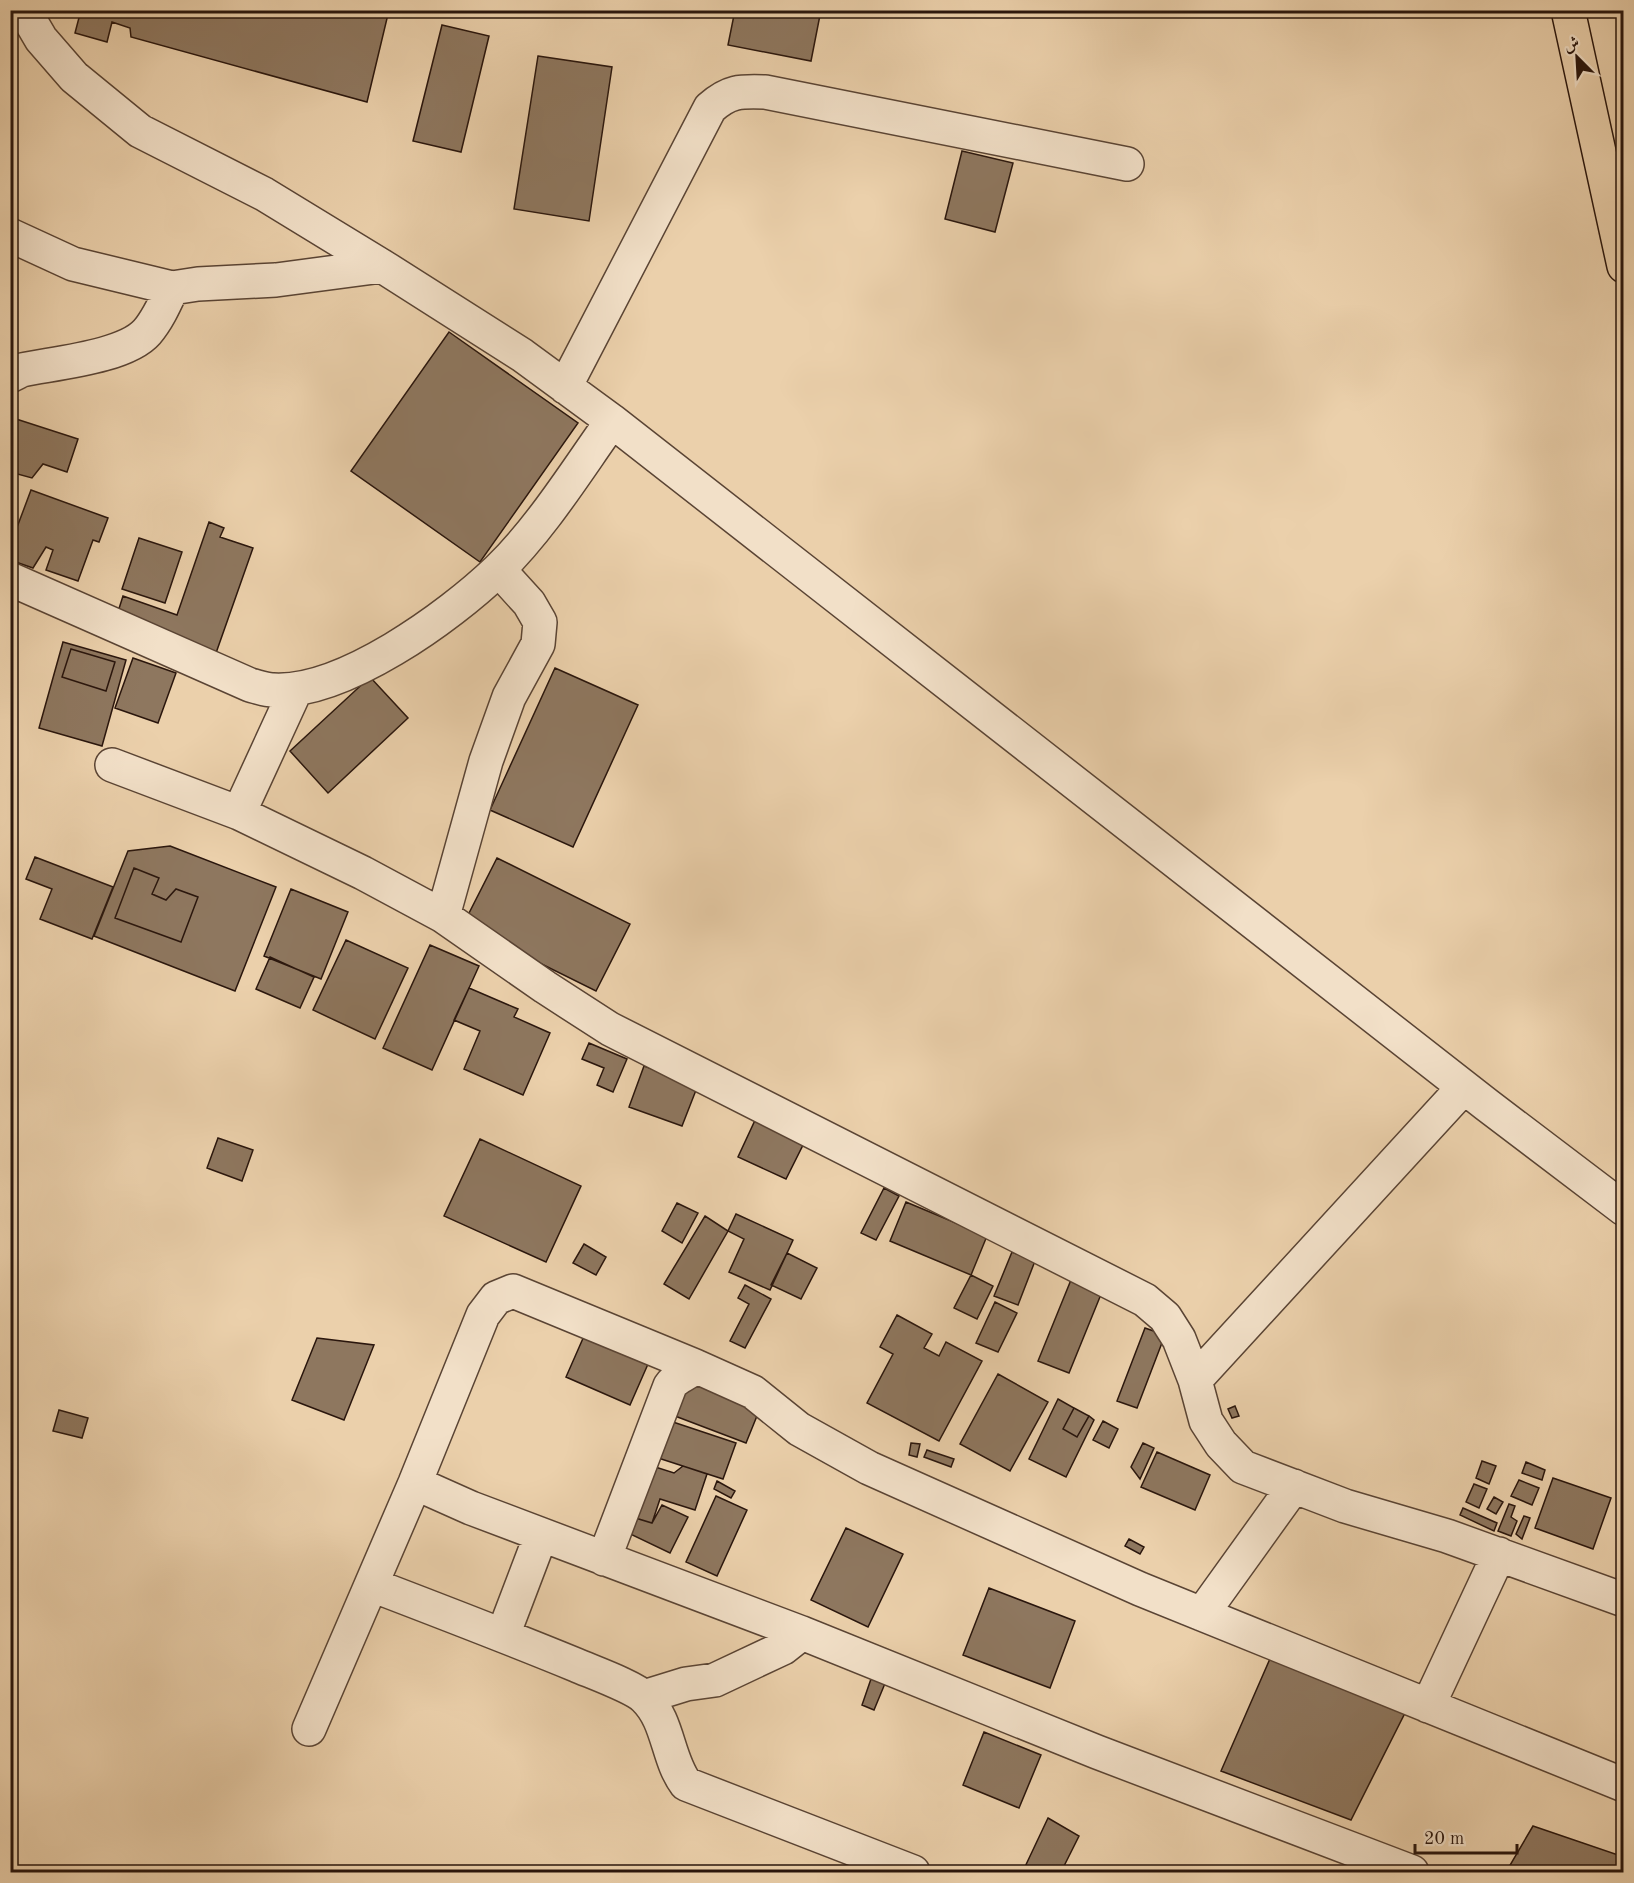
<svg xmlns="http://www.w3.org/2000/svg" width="1634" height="1883" font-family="'Old Standard TT',Amiri,serif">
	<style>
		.building { fill: #8e775f; stroke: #2a160d; stroke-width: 1.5 }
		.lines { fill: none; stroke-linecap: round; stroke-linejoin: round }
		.minor-casing { stroke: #5a4434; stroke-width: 36 }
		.major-casing { stroke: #2a160d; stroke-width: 36 }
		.minor { stroke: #f2e0c8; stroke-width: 33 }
		.major { stroke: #ebd0ab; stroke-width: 33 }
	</style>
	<rect width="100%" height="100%" fill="#ebd0ab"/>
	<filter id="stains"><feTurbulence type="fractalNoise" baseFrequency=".00333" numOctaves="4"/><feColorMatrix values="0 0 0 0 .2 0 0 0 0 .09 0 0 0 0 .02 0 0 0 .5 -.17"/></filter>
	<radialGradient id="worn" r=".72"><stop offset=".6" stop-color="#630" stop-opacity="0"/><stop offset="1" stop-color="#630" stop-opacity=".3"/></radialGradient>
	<path class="building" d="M 81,10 L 389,10 L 367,102 L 131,37 L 130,28 L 112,22 L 107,42 L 75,33 Z
		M 735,10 L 821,10 L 811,61 L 728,45 Z
		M 442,25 L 489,36 L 461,152 L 413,141 Z
		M 538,56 L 612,67 L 589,221 L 514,209 Z
		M 962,151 L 1013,163 L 995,232 L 945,219 Z
		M 449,332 L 578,423 L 480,562 L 351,471 Z
		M 10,417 L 78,439 L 67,472 L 43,464 L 32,478 L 10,472 Z
		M 31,490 L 108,518 L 99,542 L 93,540 L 78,581 L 46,570 L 53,550 L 46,547 L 33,568 L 10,560 L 10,546 Z
		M 209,522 L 224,528 L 220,537 L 253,548 L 216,653 L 116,618 L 123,596 L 177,615 Z
		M 139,538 L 182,552 L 165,603 L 122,589 Z
		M 63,642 L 126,660 L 102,746 L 39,728 Z
		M 71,649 L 115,662 L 106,691 L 62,677 Z
		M 133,658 L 176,673 L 158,723 L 115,708 Z
		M 555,668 L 638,705 L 573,847 L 490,810 Z
		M 370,677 L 408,718 L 328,793 L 290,751 Z
		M 170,846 L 276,887 L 235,991 L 94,936 L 128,851 Z
		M 35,857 L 113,887 L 92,939 L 40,919 L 52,889 L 26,879 Z
		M 497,858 L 630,924 L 596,991 L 463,925 Z
		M 134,868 L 159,878 L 152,894 L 166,900 L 176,889 L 198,897 L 181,942 L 115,918 Z
		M 291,889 L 348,912 L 321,979 L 264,956 Z
		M 346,940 L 408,968 L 375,1039 L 313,1010 Z
		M 430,945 L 479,966 L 432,1070 L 383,1048 Z
		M 270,957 L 314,977 L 300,1008 L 256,989 Z
		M 469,988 L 518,1009 L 514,1017 L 550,1033 L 523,1095 L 464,1069 L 480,1031 L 454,1020 Z
		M 589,1043 L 627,1059 L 613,1092 L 597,1085 L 604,1068 L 582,1059 Z
		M 644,1066 L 698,1085 L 682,1126 L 629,1107 Z
		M 757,1116 L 806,1139 L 786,1179 L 738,1157 Z
		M 218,1138 L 253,1150 L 242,1181 L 207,1168 Z
		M 480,1139 L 581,1186 L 546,1262 L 444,1216 Z
		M 884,1188 L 899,1196 L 876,1240 L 861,1233 Z
		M 906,1202 L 987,1236 L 971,1275 L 890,1241 Z
		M 677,1203 L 698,1213 L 682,1243 L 662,1231 Z
		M 736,1214 L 793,1240 L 770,1290 L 729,1272 L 744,1239 L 728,1231 Z
		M 705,1216 L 728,1231 L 689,1299 L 664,1284 Z
		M 584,1244 L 606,1257 L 596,1275 L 573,1263 Z
		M 1012,1252 L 1035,1261 L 1018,1305 L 994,1296 Z
		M 787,1253 L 817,1268 L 801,1299 L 771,1285 Z
		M 971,1275 L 993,1286 L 977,1319 L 954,1308 Z
		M 1073,1275 L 1104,1287 L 1069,1373 L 1038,1361 Z
		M 745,1285 L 771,1299 L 745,1348 L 730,1341 L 749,1304 L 738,1298 Z
		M 995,1302 L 1017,1313 L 998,1352 L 976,1343 Z
		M 897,1315 L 932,1334 L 924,1348 L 939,1356 L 946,1342 L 982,1361 L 939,1441 L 867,1403 L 893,1354 L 880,1347 Z
		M 588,1327 L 652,1355 L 630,1405 L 566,1377 Z
		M 1145,1328 L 1165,1335 L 1137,1408 L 1117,1401 Z
		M 317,1338 L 374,1345 L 344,1420 L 292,1400 Z
		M 998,1374 L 1048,1402 L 1010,1471 L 960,1444 Z
		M 690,1379 L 761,1406 L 746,1443 L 675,1416 Z
		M 1058,1399 L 1074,1408 L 1063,1429 L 1077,1437 L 1089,1416 L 1094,1420 L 1066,1477 L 1029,1459 Z
		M 1235,1406 L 1239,1416 L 1232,1418 L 1228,1409 Z
		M 1074,1408 L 1089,1416 L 1077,1437 L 1063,1429 Z
		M 59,1410 L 88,1418 L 82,1438 L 53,1431 Z
		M 664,1419 L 736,1443 L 723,1479 L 652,1456 Z
		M 1103,1421 L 1118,1429 L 1109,1448 L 1093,1440 Z
		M 911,1443 L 920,1444 L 917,1457 L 909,1455 Z
		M 1143,1443 L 1154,1448 L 1140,1479 L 1131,1467 Z
		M 927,1450 L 954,1459 L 951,1467 L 924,1457 Z
		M 1157,1452 L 1210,1475 L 1195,1510 L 1141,1487 Z
		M 1482,1461 L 1496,1466 L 1489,1484 L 1476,1478 Z
		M 1526,1462 L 1545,1470 L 1542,1480 L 1522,1473 Z
		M 649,1465 L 674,1473 L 683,1466 L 707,1474 L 695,1510 L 660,1499 L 652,1523 L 632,1517 Z
		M 1553,1478 L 1611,1498 L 1593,1549 L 1535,1528 Z
		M 1519,1480 L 1539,1488 L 1532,1505 L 1511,1496 Z
		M 717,1481 L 735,1491 L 731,1498 L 714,1489 Z
		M 1474,1484 L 1487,1489 L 1479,1508 L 1466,1502 Z
		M 716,1496 L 747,1510 L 717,1576 L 686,1562 Z
		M 1494,1497 L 1503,1502 L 1496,1514 L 1487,1509 Z
		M 1509,1504 L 1515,1506 L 1511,1517 L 1517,1521 L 1511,1536 L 1498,1531 Z
		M 662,1505 L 688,1517 L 670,1553 L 626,1532 L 632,1517 L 652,1523 Z
		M 1463,1508 L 1497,1523 L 1494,1531 L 1460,1515 Z
		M 1524,1516 L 1530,1518 L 1522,1539 L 1516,1534 Z
		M 846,1528 L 903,1554 L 868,1627 L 811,1600 Z
		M 1129,1539 L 1144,1547 L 1140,1554 L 1125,1546 Z
		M 989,1588 L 1075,1621 L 1050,1688 L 963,1655 Z
		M 1276,1645 L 1409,1705 L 1351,1820 L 1221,1771 Z
		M 872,1676 L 886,1681 L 874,1710 L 862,1705 Z
		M 984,1732 L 1041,1755 L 1019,1808 L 963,1785 Z
		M 1048,1818 L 1079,1836 L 1061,1872 L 1023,1871 Z
		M 1533,1826 L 1624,1857 L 1624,1872 L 1506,1872 Z"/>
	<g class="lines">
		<defs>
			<path id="minor" d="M 24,10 L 41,39 L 74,77 L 140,131 L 264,194 L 382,266 L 522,355 L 612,421 L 1487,1105 L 1624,1209
				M 10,235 L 73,264 L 172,288 L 198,284 L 276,280 L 382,266
				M 10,376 L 22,370 C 55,363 125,357 147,332 C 158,319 165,303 172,288
				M 565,387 L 710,108 C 729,91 740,91 765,92 L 1127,164
				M 10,579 L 250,685 C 258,687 265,690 273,690 C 343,694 449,617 498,570 C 542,527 577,470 612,421
				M 112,765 L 239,813 L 363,873 L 443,916 L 545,987 L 610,1029 L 1145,1300 L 1165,1317 L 1179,1339 L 1195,1380 L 1206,1421 L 1221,1444 L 1243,1467 L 1345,1506 L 1447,1536 L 1624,1600
				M 239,813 L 296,689
				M 443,916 L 486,761 L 509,697 L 538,644 L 540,622 L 529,603 L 499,570
				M 1195,1380 L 1464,1087
				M 415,1483 L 471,1508 L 802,1633 L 1097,1752 L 1412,1872
				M 604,1559 L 670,1386 C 676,1376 688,1375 695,1366
				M 372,1585 C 440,1611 508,1637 576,1665 C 592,1672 634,1687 645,1698 C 669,1721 667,1759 686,1784 L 913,1872
				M 1202,1614 L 1294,1486
				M 503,1635 L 541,1535
				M 644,1697 L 686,1684 L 715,1680 L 783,1648 L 802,1633
				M 1428,1706 L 1499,1554
				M 309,1729 L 415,1483 L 483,1315 L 496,1298 L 513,1291 L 695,1366 L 753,1392 L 799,1429 L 869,1468 L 1140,1589 L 1624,1785"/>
			<path id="major" d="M 1568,10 L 1624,266"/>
		</defs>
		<use href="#minor" class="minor-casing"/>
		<use href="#major" class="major-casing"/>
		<use href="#minor" class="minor"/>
		<use href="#major" class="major"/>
	</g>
	<rect width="1634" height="1883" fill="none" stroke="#ebd0ab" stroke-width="36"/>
	<rect x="12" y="12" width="1610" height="1859" fill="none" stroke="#2a160d" stroke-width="3"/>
	<rect x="18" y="18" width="1598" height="1847" fill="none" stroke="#2a160d" stroke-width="1.5"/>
	<g transform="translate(1577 57) rotate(336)" stroke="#f2e0c8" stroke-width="4.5" paint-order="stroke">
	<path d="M0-4.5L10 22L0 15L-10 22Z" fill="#2a160d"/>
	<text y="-9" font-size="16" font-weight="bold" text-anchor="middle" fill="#2a160d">ش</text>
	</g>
	<path d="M1415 1844v9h102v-9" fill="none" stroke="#2a160d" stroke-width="3"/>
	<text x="1424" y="1844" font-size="18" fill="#2a160d" stroke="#f2e0c8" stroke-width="4.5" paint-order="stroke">20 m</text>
	<rect width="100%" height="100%" filter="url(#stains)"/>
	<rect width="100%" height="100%" fill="url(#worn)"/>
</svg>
